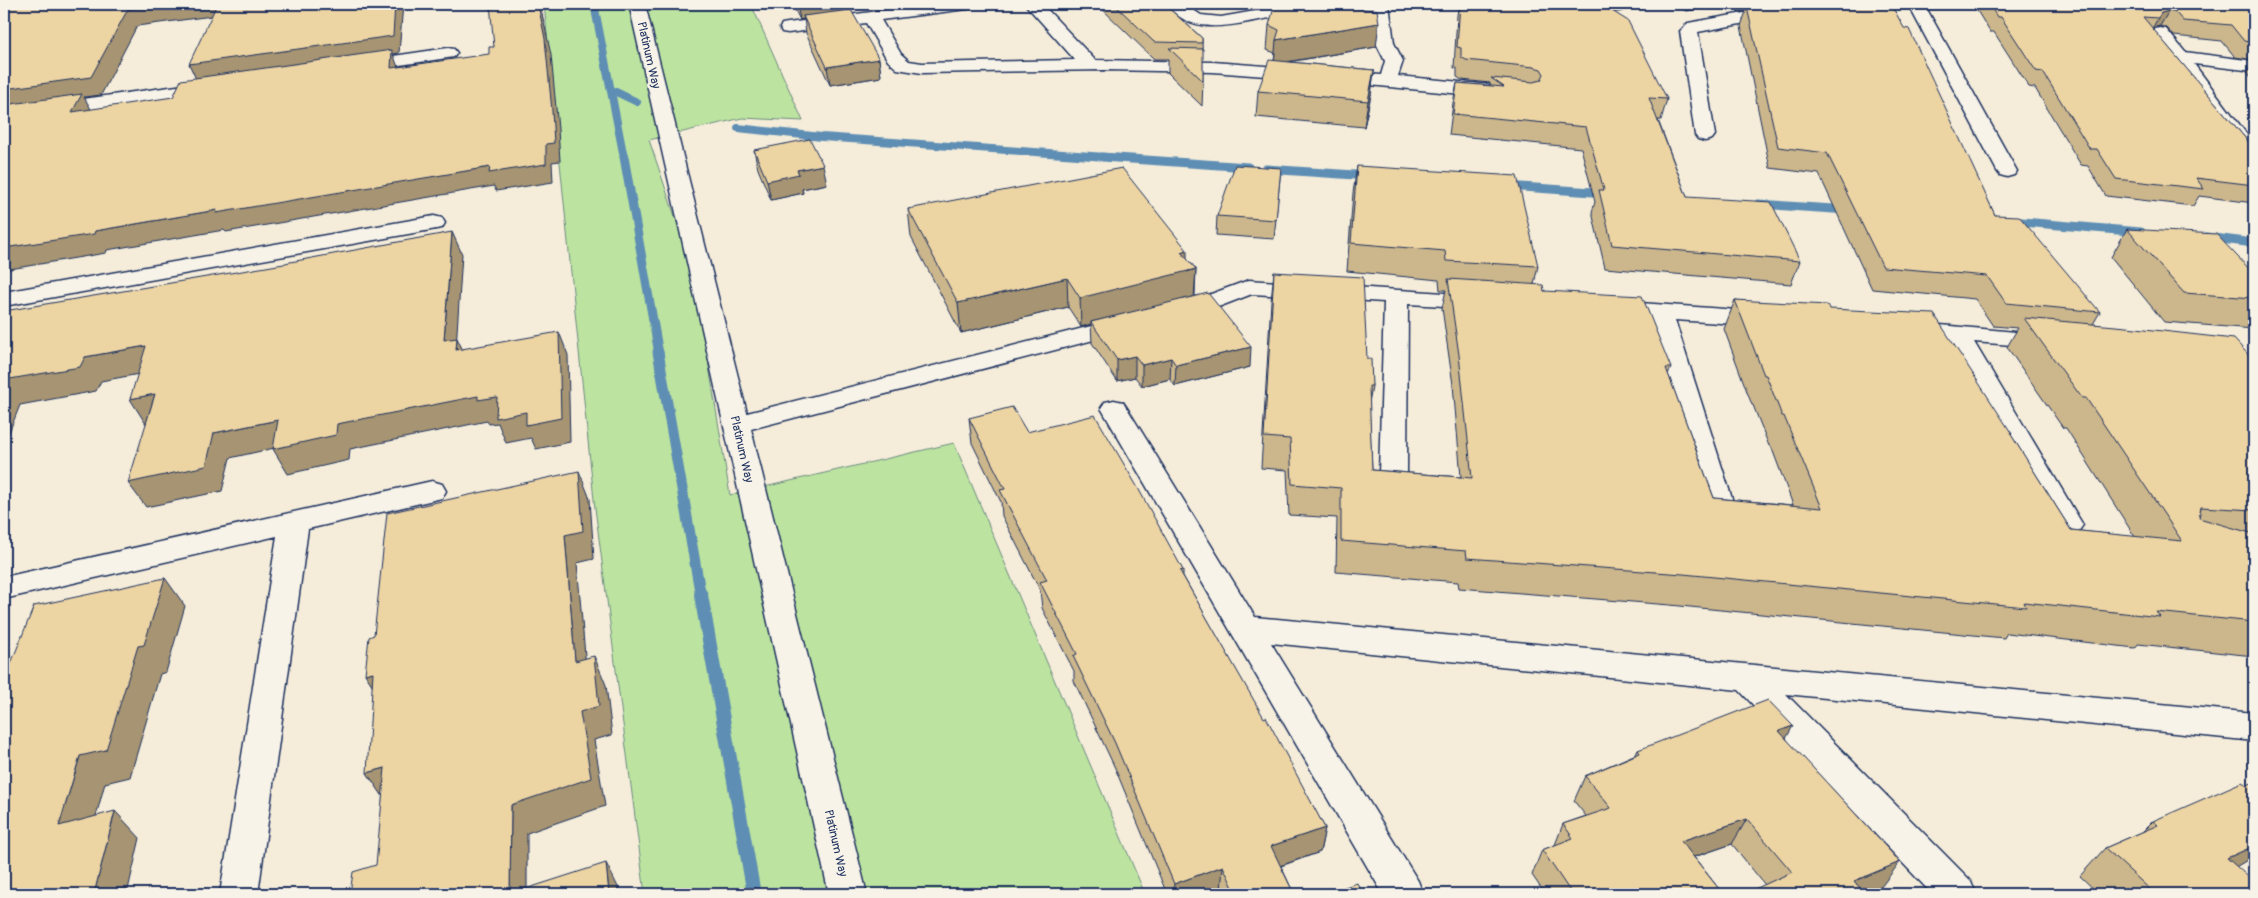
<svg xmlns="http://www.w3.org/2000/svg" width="2258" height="898" font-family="Pangolin,sans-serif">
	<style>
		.green { fill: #bce4a0; stroke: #6c8a7f }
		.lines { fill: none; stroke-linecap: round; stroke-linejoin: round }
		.stream-far3 { stroke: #5f8eb4; stroke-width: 8 }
		.stream-far2 { stroke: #5f8eb4; stroke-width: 9 }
		.stream-far1 { stroke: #5f8eb4; stroke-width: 11 }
		.stream { stroke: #5f8eb4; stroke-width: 14 }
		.minor-casing { stroke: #1b2f5e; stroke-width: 3 }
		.minor { fill: #f7f3e8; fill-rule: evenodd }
		.wall { fill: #ccb68c; stroke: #1b2f5e }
		.shaded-wall { fill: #a69472; stroke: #1b2f5e }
		.building { fill: #edd4a3; stroke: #1b2f5e }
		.labels { text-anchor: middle; stroke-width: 5; stroke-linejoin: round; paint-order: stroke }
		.street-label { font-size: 12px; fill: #1b2f5e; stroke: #f7f3e8 }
	</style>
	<rect width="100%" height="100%" fill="#f5edda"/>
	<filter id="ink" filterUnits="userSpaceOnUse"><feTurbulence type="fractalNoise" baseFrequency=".02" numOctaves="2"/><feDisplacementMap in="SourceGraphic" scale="10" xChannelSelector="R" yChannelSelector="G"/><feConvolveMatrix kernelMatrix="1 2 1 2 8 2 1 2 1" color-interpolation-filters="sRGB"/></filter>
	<g filter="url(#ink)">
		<path class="green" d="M 544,4 L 751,4 L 803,121 L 742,118 L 649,140 L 693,269 L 730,495 L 954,443 L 1145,894 L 645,894 L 594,500 Z"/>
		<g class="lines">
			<path class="stream-far3" d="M 594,4 L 624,158
				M 612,90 L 637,102
				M 738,128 L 822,137 L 1120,158"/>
			<path class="stream-far2" d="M 624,157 L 659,354
				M 1102,157 L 1248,167
				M 1266,169 L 1370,176
				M 1506,186 L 1607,193
				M 1758,204 L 1849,210
				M 2010,221 L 2141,232
				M 2206,237 L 2254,243"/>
			<path class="stream-far1" d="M 658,352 L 701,597"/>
			<path class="stream" d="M 701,595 L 754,894"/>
			<defs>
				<path id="minor" d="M 629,4 L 645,4 L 747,413 L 1127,317 L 1136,319 L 1139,324 L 1136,329 L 751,429 L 867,894 L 829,894 Z
					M 932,4 L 975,4 L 973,7 L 967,9 L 881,20 L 901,54 L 909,61 L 922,63 L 1075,60 L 1025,4 L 1042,4 L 1095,60 L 1213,62 L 1381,75 L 1385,61 L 1376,43 L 1373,4 L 1389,4 L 1394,43 L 1403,61 L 1398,76 L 1492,85 L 1499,87 L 1501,91 L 1499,95 L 1492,97 L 1318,80 L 1213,72 L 1104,70 L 922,73 L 897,69 L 888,61 L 866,23 L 788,33 L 782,32 L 780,28 L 782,24 L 788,23 Z
					M 1167,4 L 1184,4 L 1201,15 L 1221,17 L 1296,4 L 1330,4 L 1328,7 L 1322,9 C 1303,12 1284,16 1264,19 C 1232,25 1190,37 1167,4 Z
					M 1603,4 L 1623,4 L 1625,7 L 1623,10 C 1615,12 1608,11 1603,4 Z
					M 1776,4 L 1792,4 L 1793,8 L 1783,16 L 1698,32 L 1715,135 L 1712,139 L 1705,141 L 1698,139 L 1695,135 L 1680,31 L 1688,23 L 1772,8 L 1776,6 Z
					M 1908,4 L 1924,4 L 2017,171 L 2014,175 L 2007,177 L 2000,175 L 1997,171 Z
					M 2160,28 L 2166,29 L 2185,52 L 2254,61 L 2254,71 L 2194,64 L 2254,144 L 2254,164 L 2247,162 L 2151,33 L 2154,29 Z
					M 448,48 L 454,49 L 457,53 L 454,57 L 359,71 L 353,70 L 350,66 L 353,62 L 359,61 Z
					M 213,81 L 220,83 L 222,87 L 220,91 L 4,122 L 4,110 Z
					M 434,216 L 442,218 L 445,223 L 442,228 L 4,306 L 4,292 Z
					M 1249,280 L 1489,296 L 1493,301 L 1489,306 L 1481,308 L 1408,304 L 1407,474 L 1403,481 L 1393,483 L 1383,481 L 1379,474 L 1384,302 L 1252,294 L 1208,311 L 1179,318 L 1170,316 L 1167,311 L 1170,306 L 1192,301 Z
					M 1612,301 L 1766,312 L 1775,314 L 1778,319 L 1775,324 L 1766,326 L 1675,320 L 1734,505 L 1730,512 L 1720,515 L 1710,512 L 1706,505 L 1650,318 L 1604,313 L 1600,308 L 1604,303 Z
					M 1908,322 L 2059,336 L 2062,341 L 2059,346 L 2050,348 L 1974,342 L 2083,525 L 2078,532 L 2068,535 L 2058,532 L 1948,340 L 1899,334 L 1896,329 L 1899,324 Z
					M 1114,400 L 1123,402 L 1127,408 L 1255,617 L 2254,713 L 2254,741 L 1786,694 L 1971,881 L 1976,894 L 1932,894 L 1739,690 L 1271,643 L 1418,881 L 1423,894 L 1383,894 L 1101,408 L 1105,402 Z
					M 432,481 L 442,484 L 446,491 L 442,498 L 308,529 L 258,894 L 220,894 L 277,536 L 4,599 L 4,577 Z"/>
			</defs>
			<use href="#minor" class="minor-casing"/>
			<use href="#minor" class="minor"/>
		</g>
		<path class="wall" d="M 792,4 L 845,4 L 846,10 L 879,59 L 881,77 L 830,85 L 806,33 L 804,19 L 800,20 Z
			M 1097,4 L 1164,4 L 1202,38 L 1203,81 L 1202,106 L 1168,73 L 1168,59 L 1154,59 Z
			M 1459,4 L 1601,4 L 1667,99 L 1661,120 L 1658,120 L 1687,197 L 1800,261 L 1791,284 L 1605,268 L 1592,212 L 1595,202 L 1581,148 L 1449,135 L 1453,103 L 1457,83 L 1490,86 L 1490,83 L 1462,80 L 1457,77 L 1457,68 L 1454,68 L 1457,15 Z
			M 1672,4 L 1726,4 L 1686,11 Z
			M 1736,4 L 1891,4 L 1995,215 L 2100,312 L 2093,324 L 2254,361 L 2254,656 L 2138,644 L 2135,648 L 2007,633 L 2004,638 L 1670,605 L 1459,588 L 1458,582 L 1336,572 L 1337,518 L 1289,515 L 1287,470 L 1261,468 L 1271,301 L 1274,272 L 1367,359 L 1372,386 L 1369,403 L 1372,470 L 1461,477 L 1453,385 L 1442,308 L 1446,290 L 1440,290 L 1439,280 L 1347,271 L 1353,193 L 1357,166 L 1538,266 L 1534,284 L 1671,368 L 1668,374 L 1714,498 L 1793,505 L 1771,446 L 1769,446 L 1753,405 L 1752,405 L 1724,329 L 1735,300 L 1830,309 L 2012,434 L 2011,435 L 2071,530 L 2135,537 L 2066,428 L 2063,428 L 2007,347 L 2018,328 L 1993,326 L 1975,299 L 1872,289 L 1819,174 L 1770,168 L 1741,26 L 1746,11 L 1738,12 Z
			M 1973,4 L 2254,4 L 2254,60 L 2235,57 L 2222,41 L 2174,36 L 2167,28 L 2160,26 L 2152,28 L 2252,146 L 2252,147 L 2254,151 L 2254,203 L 2199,196 L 2193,206 L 2106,196 L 2088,166 L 2081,165 L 2035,88 L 2029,87 L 1994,32 L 1990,32 Z
			M 1311,5 L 1376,47 L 1289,62 L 1374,70 L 1371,95 L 1364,127 L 1256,117 L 1258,91 L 1274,61 L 1275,53 L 1267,50 L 1269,25 Z
			M 2254,61 L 2254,81 L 2247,72 Z
			M 754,150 L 827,184 L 802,189 L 803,193 L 771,200 L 758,169 Z
			M 1281,168 L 1274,239 L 1216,235 L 1217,216 Z
			M 908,209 L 1187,259 L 1196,269 L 1195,296 L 1250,367 L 1175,386 L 1170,379 L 1142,386 L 1135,377 L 1117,381 L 1092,343 L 1091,324 L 1081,327 L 1068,307 L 961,333 L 911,237 Z
			M 2127,229 L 2254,274 L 2254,329 L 2164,322 L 2111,257 Z
			M 969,418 L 1027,432 L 1183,570 L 1183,576 L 1325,828 L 1320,852 L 1281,866 L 1294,894 L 1223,894 L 1221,891 L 1211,894 L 1167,894 L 1115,768 L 1074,681 L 1074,671 L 1042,608 L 1040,590 L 1002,516 L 1001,502 L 972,443 Z
			M 1786,738 L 1881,887 L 1865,894 L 1765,885 L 1732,844 L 1694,857 L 1723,894 L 1545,894 L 1532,875 L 1542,850 L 1555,845 L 1563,824 L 1586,816 L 1574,801 L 1585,776 L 1636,754 L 1638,750 Z
			M 2153,821 L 2236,866 L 2254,894 L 2099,894 L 2080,876 L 2105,848 L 2142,832 Z"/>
		<path class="shaded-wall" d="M 173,4 L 222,4 L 227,14 L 137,26 L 101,95 L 84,97 L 92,111 L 83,129 L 4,108 L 4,89 L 128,9 Z
			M 395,4 L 403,4 L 399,53 L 393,54 L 398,67 L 398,85 L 197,81 L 189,64 Z
			M 538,4 L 540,4 L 551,55 L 558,129 L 560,161 L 552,162 L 553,182 L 496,191 L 494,186 L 226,232 L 224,230 L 107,250 L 106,253 L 4,270 L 4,248 L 95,231 L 217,210 L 490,167 Z
			M 797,4 L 845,4 L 846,13 L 803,16 L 804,19 L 800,20 Z
			M 1688,4 L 1726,4 L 1686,11 Z
			M 1740,4 L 1774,4 L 1747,7 L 1746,11 L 1738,12 Z
			M 2169,11 L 2160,26 L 2152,28 L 2149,34 L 2161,13 Z
			M 1379,23 L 1376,47 L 1274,64 L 1276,40 Z
			M 879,59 L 881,77 L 830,85 L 827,67 Z
			M 1374,70 L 1371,95 L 1364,127 L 1368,101 Z
			M 823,165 L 827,184 L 802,189 L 803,193 L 771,200 L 767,181 L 797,170 Z
			M 452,232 L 462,254 L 455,364 L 444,340 Z
			M 1187,250 L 1187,272 L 1196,269 L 1194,298 L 1091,322 L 1091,324 L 1081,327 L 1080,298 L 1181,252 Z
			M 1067,278 L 1068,307 L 961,333 L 958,303 Z
			M 559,332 L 568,355 L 570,442 L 536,449 L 531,438 L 506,443 L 498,423 L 489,424 L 487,421 L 350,449 L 349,460 L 288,474 L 273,449 L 337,424 Z
			M 457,338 L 468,361 L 456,350 Z
			M 146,346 L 161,370 L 101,381 L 96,391 L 20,405 L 4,445 L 4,380 L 85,357 Z
			M 1251,347 L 1250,367 L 1175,386 L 1176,365 Z
			M 1135,356 L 1135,377 L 1117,381 L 1117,360 Z
			M 1171,358 L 1170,379 L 1142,386 L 1142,365 Z
			M 155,394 L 146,424 L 130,399 Z
			M 278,420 L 292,444 L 230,458 L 222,491 L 146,507 L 128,483 L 214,433 Z
			M 579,471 L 590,499 L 594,559 L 577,563 L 588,690 L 575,661 L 565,535 Z
			M 165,578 L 185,606 L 166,672 L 160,674 L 130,777 L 105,783 L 86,853 L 59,826 L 80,756 L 138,646 Z
			M 594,656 L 606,685 L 612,735 L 594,740 L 605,806 L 527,833 L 527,894 L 510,894 L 511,805 L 580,712 Z
			M 373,672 L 383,702 L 365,674 Z
			M 1793,726 L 1779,751 L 1779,731 Z
			M 385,768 L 386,801 L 367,773 Z
			M 115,811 L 140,838 L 127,894 L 94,894 Z
			M 1747,819 L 1732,844 L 1667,866 L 1681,841 Z
			M 1325,828 L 1320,852 L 1268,870 L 1271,846 Z
			M 2254,846 L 2254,856 L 2224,874 L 2227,858 Z
			M 1900,862 L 1881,887 L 1864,894 L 1854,881 Z
			M 606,863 L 620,891 L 620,894 L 609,894 Z
			M 1223,866 L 1221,891 L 1211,894 L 1173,894 L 1174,884 Z"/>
		<path class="building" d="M 4,4 L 173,4 L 128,9 L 91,77 L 4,89 Z
			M 217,4 L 395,4 L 393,36 L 189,64 Z
			M 490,4 L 538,4 L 545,39 L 552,111 L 554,143 L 546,144 L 546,164 L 489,173 L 490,167 L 216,213 L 217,210 L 95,231 L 94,234 L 4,248 L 4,105 L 82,94 L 72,112 L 173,97 L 181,80 L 392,50 L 391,68 L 489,54 L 489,47 L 494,47 Z
			M 1114,4 L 1164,4 L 1202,38 L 1202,43 L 1154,42 Z
			M 1275,4 L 1309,4 L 1309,5 L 1377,10 L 1379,23 L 1276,40 L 1279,30 L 1269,25 Z
			M 1460,4 L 1601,4 L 1628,21 L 1667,99 L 1649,98 L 1687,197 L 1771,202 L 1800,261 L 1612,245 L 1599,190 L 1604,190 L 1586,127 L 1453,114 L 1457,83 L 1504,87 L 1491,78 L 1533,82 L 1541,80 L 1544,74 L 1541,69 L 1534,67 L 1466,60 L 1461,57 L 1461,48 L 1457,47 Z
			M 1766,4 L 1891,4 L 1904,28 L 1909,29 L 1995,215 L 2019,216 L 2100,312 L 2006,303 L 1987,276 L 1883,267 L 1827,153 L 1778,147 L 1747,7 Z
			M 1989,4 L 2254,4 L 2254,43 L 2244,41 L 2231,25 L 2183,21 L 2176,13 L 2169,11 L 2161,13 L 2158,18 L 2143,17 L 2252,146 L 2251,146 L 2254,151 L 2254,185 L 2196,178 L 2204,189 L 2116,179 L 2097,149 L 2090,149 L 2043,72 L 2036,71 L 2001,17 L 1997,17 Z
			M 851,10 L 879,59 L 827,67 L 803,16 Z
			M 1169,48 L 1203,49 L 1203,81 Z
			M 1269,60 L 1374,70 L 1368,101 L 1258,91 Z
			M 810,139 L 823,165 L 797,170 L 799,174 L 767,181 L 754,150 Z
			M 1235,165 L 1281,168 L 1276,220 L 1217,216 Z
			M 1357,166 L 1517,176 L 1538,266 L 1446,261 L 1445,251 L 1351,243 Z
			M 1122,168 L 1187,250 L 1181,252 L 1196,269 L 1080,298 L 1067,278 L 958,303 L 908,209 Z
			M 2127,229 L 2216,234 L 2254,274 L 2254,298 L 2184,293 Z
			M 452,232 L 444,340 L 457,338 L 456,350 L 559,332 L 561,418 L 526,425 L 526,412 L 496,418 L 497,397 L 478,400 L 478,396 L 337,424 L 336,435 L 273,449 L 278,420 L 214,433 L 206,466 L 128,483 L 155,394 L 130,399 L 146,346 L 85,357 L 80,367 L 4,380 L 4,311 L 284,264 L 285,263 Z
			M 1274,272 L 1363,277 L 1367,359 L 1371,359 L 1372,386 L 1369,386 L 1372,470 L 1472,478 L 1459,355 L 1448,279 L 1543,285 L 1544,291 L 1642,296 L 1671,368 L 1666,368 L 1714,498 L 1822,508 L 1784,416 L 1782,416 L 1766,375 L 1764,375 L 1735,300 L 1827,305 L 1830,309 L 1934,314 L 2012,434 L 2010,433 L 2071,530 L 2182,541 L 2086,398 L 2082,398 L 2024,318 L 2127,327 L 2234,339 L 2254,361 L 2254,510 L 2201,507 L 2199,518 L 2254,534 L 2254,622 L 2156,612 L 2160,617 L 2024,602 L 2026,607 L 1683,574 L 1467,558 L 1466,551 L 1341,541 L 1341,488 L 1292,484 L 1290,439 L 1264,437 Z
			M 1208,293 L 1251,347 L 1176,365 L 1171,358 L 1142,365 L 1135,356 L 1117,360 L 1091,322 Z
			M 1012,407 L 1027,432 L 1095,415 L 1138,488 L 1183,570 L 1180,571 L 1264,718 L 1266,717 L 1325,828 L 1271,846 L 1294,894 L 1236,894 L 1223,866 L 1174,884 L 1115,743 L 1073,656 L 1077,654 L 1040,582 L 1047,580 L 1000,490 L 1005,489 L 969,418 Z
			M 579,471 L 583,531 L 565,535 L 575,661 L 594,656 L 599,706 L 580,712 L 591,778 L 511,805 L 510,894 L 606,863 L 609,894 L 350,894 L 353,872 L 376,865 L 385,768 L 367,773 L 373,672 L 365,674 L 369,637 L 374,635 L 387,513 Z
			M 165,578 L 144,645 L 138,646 L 106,750 L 80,756 L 59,826 L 115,811 L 94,894 L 4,894 L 4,681 L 34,606 Z
			M 1768,700 L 1793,726 L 1779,731 L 1900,862 L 1854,881 L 1865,894 L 1744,894 L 1792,872 L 1747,819 L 1681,841 L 1723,894 L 1572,894 L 1542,850 L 1573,838 L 1563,824 L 1611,808 L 1585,776 L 1640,753 L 1638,750 Z
			M 2242,782 L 2247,785 L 2254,782 L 2254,846 L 2227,858 L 2254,882 L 2254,894 L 2155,894 L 2105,848 L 2158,825 L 2153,821 Z
			M 1357,883 L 1363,894 L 1324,894 Z
			M 108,891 L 107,894 L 97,894 Z"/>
	</g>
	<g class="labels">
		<g class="street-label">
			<text transform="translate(649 55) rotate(77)" y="4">Platinum Way</text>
			<text transform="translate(742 449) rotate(77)" y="4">Platinum Way</text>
			<text transform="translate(836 843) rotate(77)" y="4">Platinum Way</text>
		</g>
	</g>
	<rect width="2258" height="898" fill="none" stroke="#f7f3e8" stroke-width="20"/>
	<rect x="10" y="10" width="2238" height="878" fill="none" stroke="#1b2f5e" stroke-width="2" filter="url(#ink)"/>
</svg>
